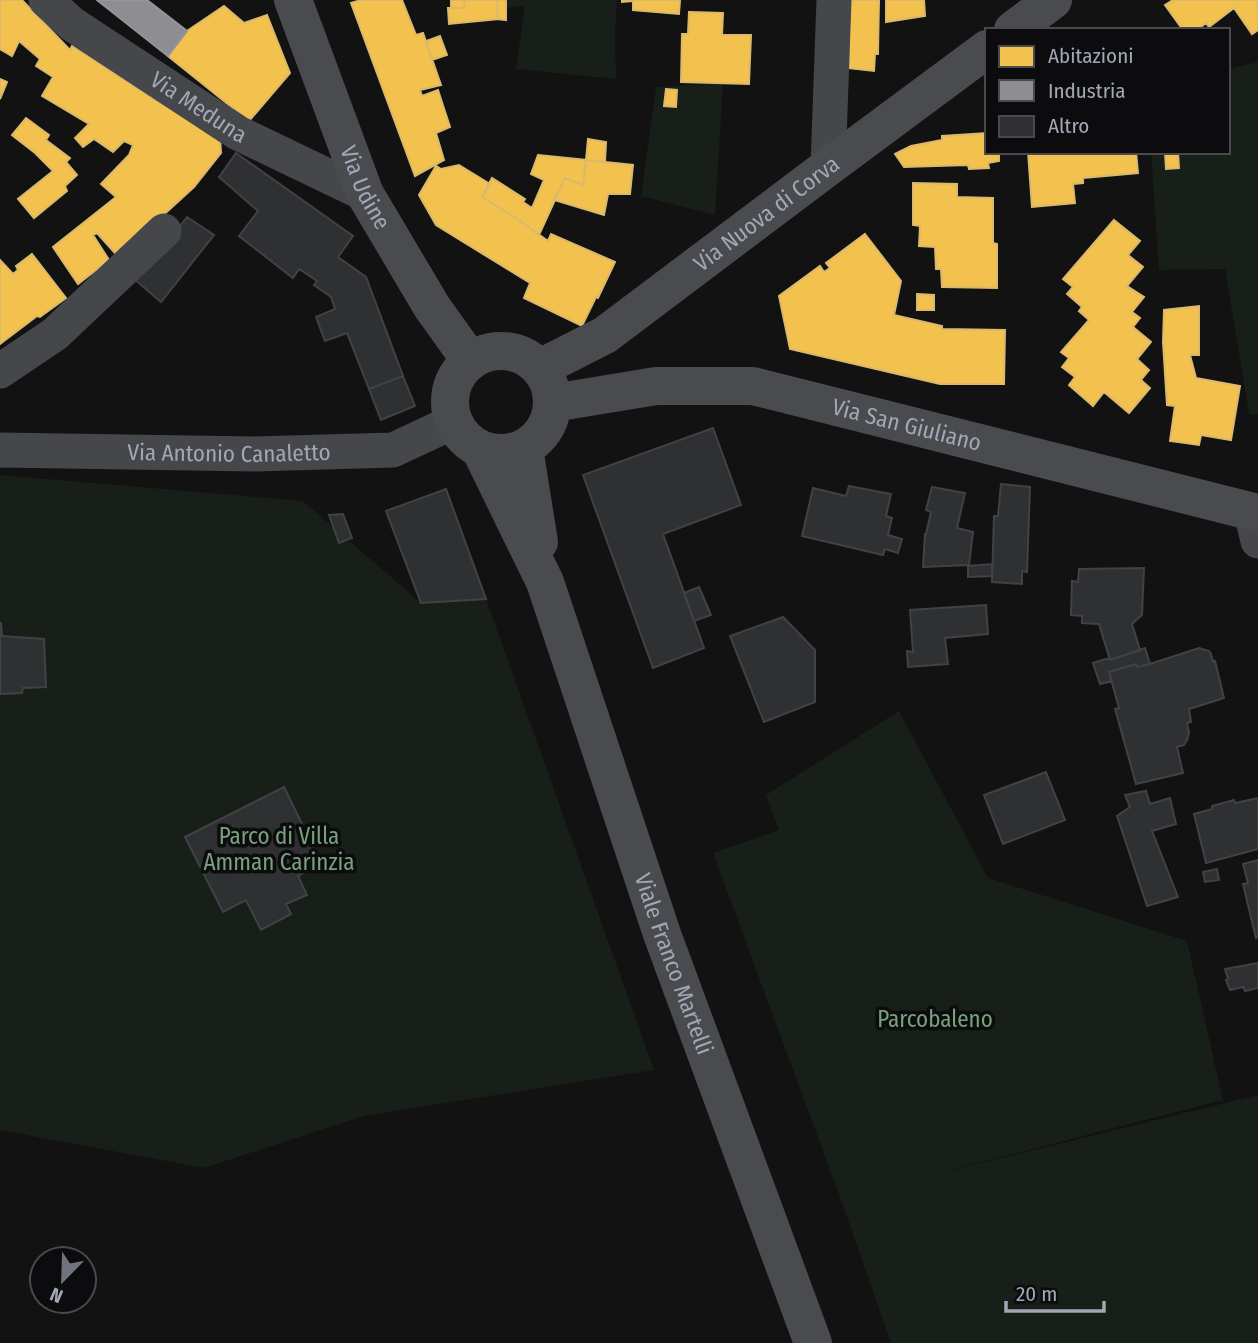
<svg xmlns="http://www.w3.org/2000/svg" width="1258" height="1343" font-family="'Fira Sans Condensed',sans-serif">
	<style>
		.green { fill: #181f19 }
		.homes { fill: #f2c14e; stroke: #dab96d; stroke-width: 2 }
		.industry { fill: #8d8d92; stroke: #93959c; stroke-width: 2 }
		.building { fill: #2f3031; stroke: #404246; stroke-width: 2 }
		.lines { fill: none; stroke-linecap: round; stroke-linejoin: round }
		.minor { stroke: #46474b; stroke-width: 35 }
		.secondary { stroke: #4a4b4f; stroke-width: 38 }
		.labels { text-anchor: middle; stroke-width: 7; stroke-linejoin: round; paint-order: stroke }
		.street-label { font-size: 23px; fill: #a1a7b4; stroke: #0c0c0e }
		.park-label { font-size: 23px; fill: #77a17b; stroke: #0c0c0e }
	</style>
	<rect width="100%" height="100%" fill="#121212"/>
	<path class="green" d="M 478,0 L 617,0 L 615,35 L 616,79 L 516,69 L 525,6 L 479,10 Z
		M 1258,62 L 1258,414 L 1249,414 L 1225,269 L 1159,270 L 1151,152 L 1228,152 L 1228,69 Z
		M 723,83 L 715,215 L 641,196 L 656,87 Z
		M 0,475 L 303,501 L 421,603 L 486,599 L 654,1070 L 363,1116 L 204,1168 L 0,1130 Z
		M 899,711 L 988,878 L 1187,941 L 1223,1100 L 927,1176 L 1258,1095 L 1258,1343 L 891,1343 L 840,1197 L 713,853 L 779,830 L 766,795 Z"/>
	<path class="homes" d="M 0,0 L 22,0 L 70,50 L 72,46 L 160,103 L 220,137 L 221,153 L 194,187 L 149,228 L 147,226 L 115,253 L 97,233 L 93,235 L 109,260 L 78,284 L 53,247 L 116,197 L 101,184 L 129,155 L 133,145 L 124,141 L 113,152 L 94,139 L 83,147 L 75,138 L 89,124 L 42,96 L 53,77 L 36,66 L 40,59 L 19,41 L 12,56 L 0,49 Z
		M 361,0 L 402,0 L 416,35 L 423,33 L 441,85 L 420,90 L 422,96 L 438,90 L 450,127 L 436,133 L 444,160 L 415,176 L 351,3 Z
		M 451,0 L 472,0 L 465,0 L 464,8 L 451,8 Z
		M 465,0 L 497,0 L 498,19 L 449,24 L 448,8 L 464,8 Z
		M 497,0 L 506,0 L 506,20 L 498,19 Z
		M 622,0 L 680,0 L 679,14 L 633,10 L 633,1 L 622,2 Z
		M 849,0 L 879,0 L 878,54 L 875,54 L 874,71 L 849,68 Z
		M 886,0 L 924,0 L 925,16 L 886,22 Z
		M 1173,0 L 1258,0 L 1258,30 L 1252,34 L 1234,8 L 1209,27 L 1206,23 L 1197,30 L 1183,30 L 1165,5 Z
		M 224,6 L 244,23 L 267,15 L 290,73 L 249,121 L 168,56 L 187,31 Z
		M 689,12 L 723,13 L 722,35 L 751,35 L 749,84 L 681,82 L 682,34 L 688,34 Z
		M 440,36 L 447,55 L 432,60 L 426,41 Z
		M 0,79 L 7,82 L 0,99 Z
		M 666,89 L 677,90 L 676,107 L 664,106 Z
		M 26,118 L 49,135 L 46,140 L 70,158 L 66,162 L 77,175 L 65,186 L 67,191 L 34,218 L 18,199 L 53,171 L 35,153 L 12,135 Z
		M 987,133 L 987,152 L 999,152 L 999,161 L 988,163 L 989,168 L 969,169 L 968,165 L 904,167 L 895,154 L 911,146 L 942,140 L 942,136 Z
		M 588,139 L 606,142 L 605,162 L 586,160 Z
		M 1028,152 L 1136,152 L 1138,173 L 1083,178 L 1083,183 L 1073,184 L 1075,203 L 1032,207 Z
		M 1165,152 L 1178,152 L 1179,168 L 1166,169 Z
		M 538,155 L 586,160 L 583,185 L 565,178 L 539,235 L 516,218 L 482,197 L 492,178 L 525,199 L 523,202 L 532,208 L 544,180 L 531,174 Z
		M 586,160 L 633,165 L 630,194 L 608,194 L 604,215 L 554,200 L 565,178 L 583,185 Z
		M 459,165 L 490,184 L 482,197 L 516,218 L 548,241 L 551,234 L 615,262 L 598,298 L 596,297 L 582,326 L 524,298 L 530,283 L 436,225 L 419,195 L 436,166 L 441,169 Z
		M 913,183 L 957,184 L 957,197 L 993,198 L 993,243 L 997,244 L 997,288 L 942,287 L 941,269 L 936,269 L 935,247 L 919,246 L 920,226 L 913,225 Z
		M 1114,220 L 1140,241 L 1128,255 L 1143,267 L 1127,286 L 1144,297 L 1132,312 L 1140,318 L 1133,327 L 1151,342 L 1137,359 L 1149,370 L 1141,380 L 1150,388 L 1129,413 L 1104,392 L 1093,406 L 1069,385 L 1075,377 L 1062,367 L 1069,358 L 1061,352 L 1089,320 L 1079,311 L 1082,307 L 1067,294 L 1073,287 L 1063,279 Z
		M 865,234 L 901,281 L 894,315 L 942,326 L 942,329 L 1005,330 L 1004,384 L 940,384 L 790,349 L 779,296 L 820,266 L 824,272 L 830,268 L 826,263 Z
		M 32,254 L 66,298 L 40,317 L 37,316 L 0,344 L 0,260 L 13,274 L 18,270 L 16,266 Z
		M 917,294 L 934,295 L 934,310 L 917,310 Z
		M 1199,306 L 1199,355 L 1190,355 L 1196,378 L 1240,386 L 1231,440 L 1201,435 L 1199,445 L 1170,441 L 1175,406 L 1167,405 L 1163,342 L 1164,310 Z"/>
	<path class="industry" d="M 97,0 L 147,0 L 187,31 L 168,56 Z"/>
	<path class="building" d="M 236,153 L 353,236 L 338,257 L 366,277 L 403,376 L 369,389 L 347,333 L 325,341 L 316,317 L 335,309 L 331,297 L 314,285 L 317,281 L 299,269 L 293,278 L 239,236 L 258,211 L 219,177 Z
		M 187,217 L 214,235 L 161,302 L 133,278 L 165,245 Z
		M 403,376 L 415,406 L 381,420 L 369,389 Z
		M 713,428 L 741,505 L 663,534 L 704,648 L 653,668 L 583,475 Z
		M 1001,484 L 1030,487 L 1027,572 L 1022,571 L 1022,584 L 992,582 L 994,516 L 998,516 Z
		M 849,486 L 891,494 L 886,516 L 892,518 L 888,535 L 902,539 L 898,553 L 885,549 L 883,555 L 802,536 L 813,488 L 846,496 Z
		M 932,487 L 965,493 L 957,528 L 973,532 L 969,565 L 923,567 L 925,534 L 926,534 L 931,512 L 926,510 Z
		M 446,489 L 486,599 L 421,603 L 386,511 Z
		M 343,514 L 352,538 L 339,543 L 329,515 Z
		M 992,564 L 992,576 L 968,577 L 968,566 Z
		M 1144,568 L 1142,615 L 1132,624 L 1140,650 L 1110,660 L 1099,624 L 1082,623 L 1082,616 L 1071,615 L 1072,581 L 1078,582 L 1079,569 Z
		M 699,587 L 711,615 L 694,621 L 684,593 Z
		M 986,605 L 988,634 L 945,638 L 948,664 L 908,667 L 907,651 L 913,652 L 910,610 Z
		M 783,617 L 815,650 L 815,702 L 764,722 L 730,636 Z
		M 0,623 L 1,623 L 2,636 L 44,639 L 46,687 L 23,688 L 22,693 L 0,694 Z
		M 1145,648 L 1150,664 L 1137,667 L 1136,664 L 1109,672 L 1112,681 L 1100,684 L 1093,663 L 1109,658 L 1110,660 Z
		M 1199,648 L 1209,651 L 1211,654 L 1213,662 L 1215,661 L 1224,698 L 1189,709 L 1191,722 L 1187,723 L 1189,733 L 1187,740 L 1184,745 L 1177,747 L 1183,773 L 1136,784 L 1115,709 L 1119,708 L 1109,672 L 1136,664 L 1137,667 L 1150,664 Z
		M 1046,772 L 1065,820 L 1003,844 L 984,795 Z
		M 284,787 L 321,863 L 298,876 L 307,895 L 286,904 L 291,914 L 261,930 L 246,900 L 223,912 L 185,837 Z
		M 1146,791 L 1150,804 L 1170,798 L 1176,824 L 1152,831 L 1178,897 L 1147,906 L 1117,816 L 1130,807 L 1125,795 Z
		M 1258,798 L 1258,849 L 1206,863 L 1194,814 L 1212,809 L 1212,806 L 1234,800 L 1235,803 Z
		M 1258,860 L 1258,937 L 1256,938 L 1243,884 L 1248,883 L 1243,864 Z
		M 1217,869 L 1219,880 L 1205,882 L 1203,872 Z
		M 1258,963 L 1258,988 L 1245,991 L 1243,987 L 1230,990 L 1226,980 L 1228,979 L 1225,969 Z"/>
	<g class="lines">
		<g class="minor">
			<path id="s1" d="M 46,0 L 72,24 L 238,133 L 365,194"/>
			<path d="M 828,167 L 834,0"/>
			<path d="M 0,371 L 55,334 L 164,231"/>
			<path id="s2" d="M 0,450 L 255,454 L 393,450 L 453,422"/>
			<path d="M 1251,512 L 1258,541"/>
		</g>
		<g class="secondary">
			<path id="s3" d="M 293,0 L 365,194 L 432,307 L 470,360"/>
			<path d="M 1013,30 L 1053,0"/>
			<circle cx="501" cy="402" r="51"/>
			<path id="s4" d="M 540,368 L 605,335 L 828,167 L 987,49"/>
			<path id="s5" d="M 553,403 L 656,386 L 753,386 L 1258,513"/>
			<path d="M 524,448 L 539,542"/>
			<path id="s6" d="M 480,449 L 545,582 L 662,934 L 813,1343"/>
		</g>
	</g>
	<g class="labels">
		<g class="street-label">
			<text dy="8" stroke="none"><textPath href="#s1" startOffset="187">Via Meduna</textPath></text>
			<text dy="8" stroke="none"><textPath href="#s3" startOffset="201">Via Udine</textPath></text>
			<text dy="8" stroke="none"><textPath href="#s4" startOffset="275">Via Nuova di Corva</textPath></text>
			<text dy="8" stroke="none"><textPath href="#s5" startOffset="360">Via San Giuliano</textPath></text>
			<text dy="8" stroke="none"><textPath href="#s2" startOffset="229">Via Antonio Canaletto</textPath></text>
			<text dy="8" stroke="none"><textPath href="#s6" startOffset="551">Viale Franco Martelli</textPath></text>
		</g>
		<g class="park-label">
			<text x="279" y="844">Parco di Villa<tspan x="279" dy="26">Amman Carinzia</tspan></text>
			<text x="935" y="1027">Parcobaleno</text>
		</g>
	</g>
	<rect x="985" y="28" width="245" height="126" fill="#0c0c0e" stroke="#484a50" stroke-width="2"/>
	<rect x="999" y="46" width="35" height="21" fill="#f2c14e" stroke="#484a50" stroke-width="2"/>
	<text x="1048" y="63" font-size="21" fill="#a1a7b4">Abitazioni</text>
	<rect x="999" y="80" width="35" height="21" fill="#8d8d92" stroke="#484a50" stroke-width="2"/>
	<text x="1048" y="98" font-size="21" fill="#a1a7b4">Industria</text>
	<rect x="999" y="116" width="35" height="21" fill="#2f3031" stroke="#484a50" stroke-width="2"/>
	<text x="1048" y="133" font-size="21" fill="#a1a7b4">Altro</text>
	<g transform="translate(63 1280) rotate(203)"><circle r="33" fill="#0c0c0e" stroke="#484a50" stroke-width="2"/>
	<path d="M0-5L12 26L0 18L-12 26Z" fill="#6f737b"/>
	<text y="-10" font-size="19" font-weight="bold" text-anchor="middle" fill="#a1a7b4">N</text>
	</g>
	<path d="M1006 1301v10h98v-10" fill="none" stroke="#a1a7b4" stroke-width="3.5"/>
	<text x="1016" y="1301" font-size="21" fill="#a1a7b4" stroke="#0c0c0e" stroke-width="5" paint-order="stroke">20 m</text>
</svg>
